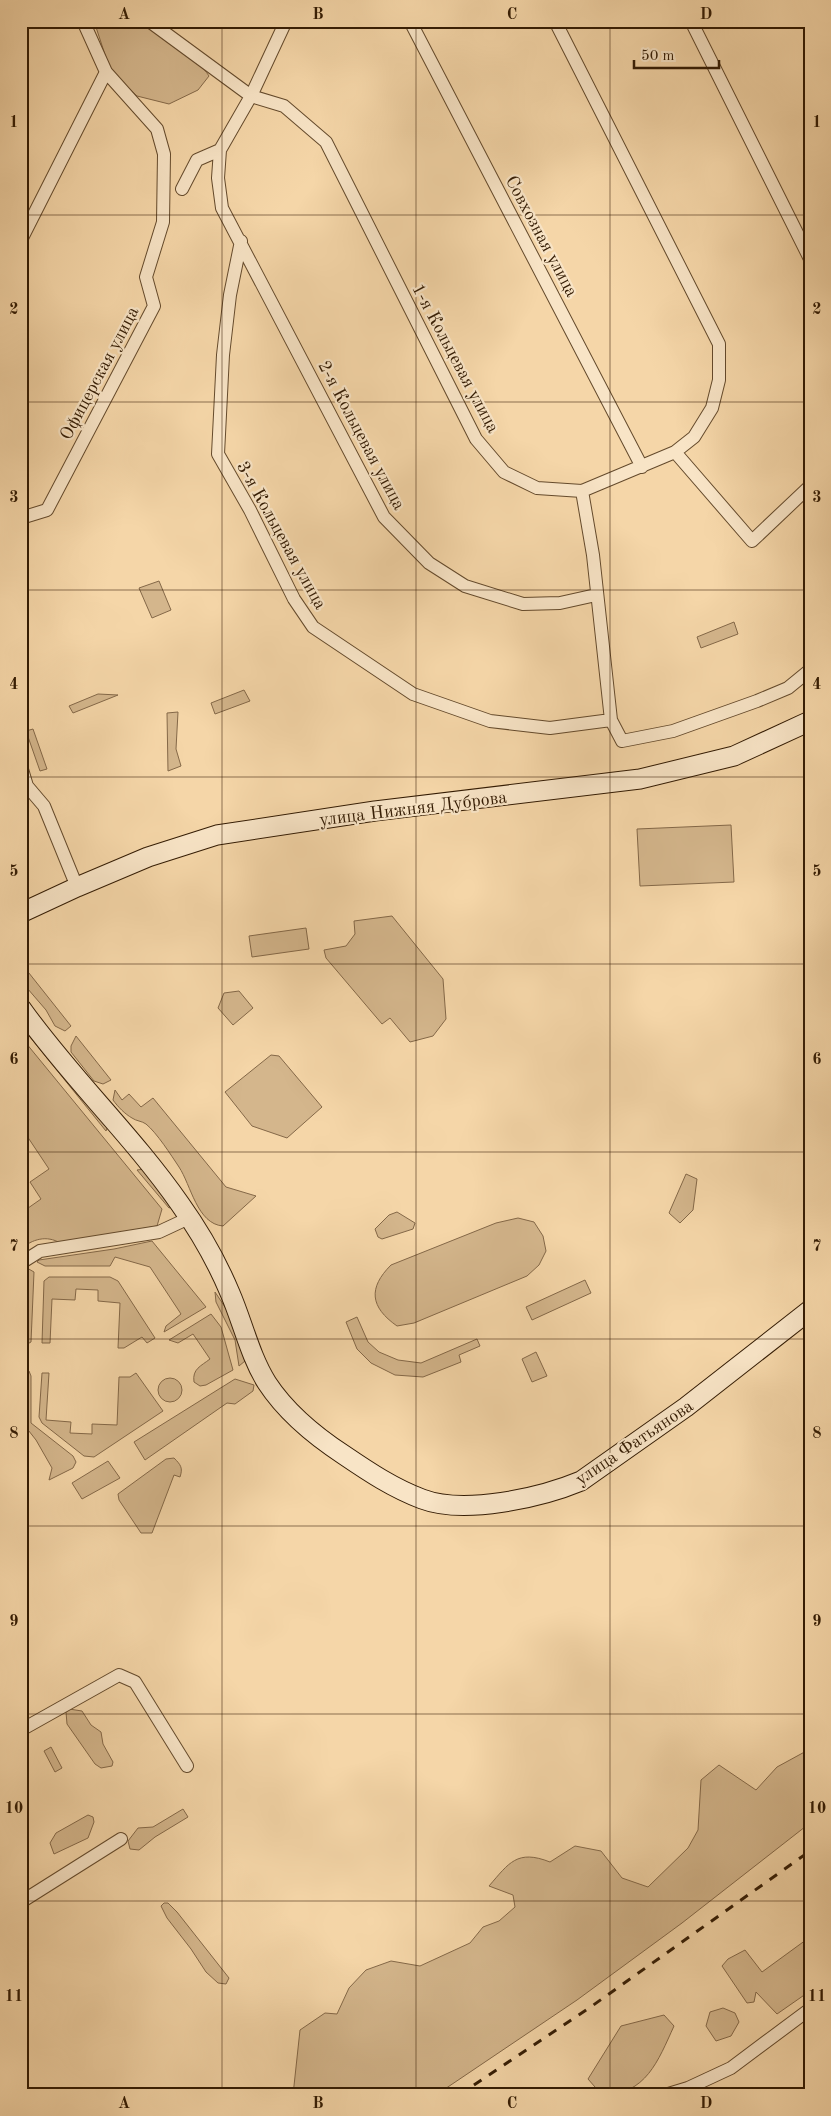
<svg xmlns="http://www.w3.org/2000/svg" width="831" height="2116" font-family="'Old Standard TT',serif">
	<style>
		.green { fill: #d4b68c; stroke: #846848 }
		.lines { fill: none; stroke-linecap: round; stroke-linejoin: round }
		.street-casing { stroke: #644a2c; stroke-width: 14 }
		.secondary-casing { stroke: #331b03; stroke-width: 21 }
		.street { stroke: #f8e4c6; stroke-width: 12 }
		.secondary { stroke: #f8e4c6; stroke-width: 19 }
		.rail { stroke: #331b03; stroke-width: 3; stroke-dasharray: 9 9; stroke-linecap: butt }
		.grid { fill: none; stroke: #331b03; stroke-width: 1; stroke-opacity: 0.55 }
		.labels { text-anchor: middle; stroke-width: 4.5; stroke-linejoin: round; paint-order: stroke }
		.street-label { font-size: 18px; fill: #331b03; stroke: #f8e4c6 }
		.neatline { fill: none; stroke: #331b03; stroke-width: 2 }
		.grid-label { font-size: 16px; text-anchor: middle; font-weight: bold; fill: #331b03 }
	</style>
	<rect width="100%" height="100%" fill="#f5d6a8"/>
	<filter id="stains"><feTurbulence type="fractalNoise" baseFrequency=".004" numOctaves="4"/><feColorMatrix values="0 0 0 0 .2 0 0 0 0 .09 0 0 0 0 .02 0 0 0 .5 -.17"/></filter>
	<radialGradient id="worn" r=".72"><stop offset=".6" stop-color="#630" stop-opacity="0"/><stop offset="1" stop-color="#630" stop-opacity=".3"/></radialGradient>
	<path class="green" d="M 94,21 L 143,21 C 161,37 198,58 209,76 L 198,90 L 169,104 L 137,96 L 110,70 Z
		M 159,581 L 171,610 L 152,618 L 139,588 Z
		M 734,622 L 738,634 L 701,648 L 697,637 Z
		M 244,690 L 250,701 L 215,714 L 211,703 Z
		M 98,694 L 118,695 L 73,713 L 69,706 Z
		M 178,712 L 176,749 L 181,766 L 168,771 L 167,713 Z
		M 33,729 L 47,769 L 40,771 L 26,731 Z
		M 731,825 L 734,882 L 640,886 L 637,829 Z
		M 392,916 L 443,979 L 446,1019 L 433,1036 L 410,1042 L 390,1018 L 382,1024 L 326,958 L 324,950 L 346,946 L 355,934 L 354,921 Z
		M 306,928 L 309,949 L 252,957 L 249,936 Z
		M 21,963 L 71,1026 L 65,1031 L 55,1026 L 46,1010 L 21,981 Z
		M 239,991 L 253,1008 L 233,1025 L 218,1008 L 224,993 Z
		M 21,1026 L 30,1028 L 109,1124 L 106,1131 Z
		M 76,1036 L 111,1080 L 103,1084 L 94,1081 L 71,1052 L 71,1046 Z
		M 21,1037 L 162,1209 L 157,1226 L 60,1243 C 47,1235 32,1239 21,1249 L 21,1233 L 28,1229 L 21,1219 L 21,1213 L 41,1199 L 30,1182 L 49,1169 L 21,1127 Z
		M 271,1055 L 279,1056 L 322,1107 L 287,1138 L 252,1126 L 225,1092 Z
		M 115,1090 L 122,1100 L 129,1094 L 141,1107 L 153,1098 L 226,1187 L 256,1196 L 223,1226 C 197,1224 191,1185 179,1167 C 171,1155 157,1133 146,1124 C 142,1121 136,1121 132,1118 C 125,1114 118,1107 113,1100 Z
		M 145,1169 L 175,1206 L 169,1208 L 137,1170 Z
		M 686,1174 L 697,1179 L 693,1210 L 680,1223 L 669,1213 Z
		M 397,1212 L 415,1223 L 413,1229 L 382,1239 L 378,1237 L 375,1229 L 389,1215 Z
		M 518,1218 L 534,1222 L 543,1236 L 546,1251 L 539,1265 L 527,1276 L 414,1323 L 397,1326 C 370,1307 368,1288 391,1265 L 496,1223 Z
		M 152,1241 L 206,1307 L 164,1332 L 166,1326 L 181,1314 L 150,1267 L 115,1257 L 110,1266 L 45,1266 L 37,1262 L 39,1260 L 114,1249 Z
		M 27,1268 L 34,1272 L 31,1342 L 22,1347 L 21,1270 Z
		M 49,1277 L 110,1277 L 118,1281 L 155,1338 L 147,1343 L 142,1337 L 124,1348 L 118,1348 L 120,1303 L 98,1301 L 98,1290 L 76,1289 L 75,1300 L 52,1299 L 50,1343 L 42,1343 L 44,1281 Z
		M 585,1280 L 591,1293 L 532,1320 L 526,1307 Z
		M 215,1292 L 231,1316 L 246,1355 L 245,1361 L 239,1366 L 235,1340 L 216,1302 Z
		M 211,1314 L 221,1327 L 233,1370 L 206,1385 L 200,1386 L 194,1382 C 192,1369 201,1366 210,1359 L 193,1334 L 178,1343 L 169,1340 Z
		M 357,1317 L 368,1342 L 379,1352 L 398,1360 L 421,1363 L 477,1339 L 480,1346 L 459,1355 L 461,1362 L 423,1377 L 395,1375 L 371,1363 L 357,1349 L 346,1322 Z
		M 536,1352 L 547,1376 L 532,1382 L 522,1359 Z
		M 21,1368 L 29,1371 L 31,1376 L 31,1423 L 73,1456 L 76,1462 L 73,1468 L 49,1480 L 52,1468 L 36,1440 L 21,1421 Z
		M 42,1373 L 49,1373 L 46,1420 L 71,1422 L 70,1433 L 92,1434 L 92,1424 L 117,1425 L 119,1377 L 130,1377 L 136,1373 L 163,1411 L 94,1457 L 84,1456 L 42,1423 L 39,1417 Z
		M158 1390a12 12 0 1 1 24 0a12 12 0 1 1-24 0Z
		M 235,1379 L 254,1385 L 253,1391 L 235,1404 L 227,1403 L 145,1460 L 134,1442 Z
		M 174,1458 C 181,1465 183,1468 180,1477 L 174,1475 L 152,1533 L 141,1533 L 119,1500 L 118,1494 L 166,1459 Z
		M 108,1461 L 120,1478 L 82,1499 L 72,1483 Z
		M 69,1709 L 82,1711 L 91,1725 L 101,1732 L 103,1744 L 113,1762 L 112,1766 L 101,1768 L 95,1764 L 67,1724 L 66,1712 Z
		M 51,1747 L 62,1768 L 55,1772 L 44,1751 Z
		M 810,1749 L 810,1823 L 682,1923 L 577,2000 L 436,2095 L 293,2095 L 300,2030 L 325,2013 L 337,2014 L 349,1988 L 366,1970 L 391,1961 L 420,1966 L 470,1943 L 483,1927 L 499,1921 L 515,1907 L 513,1895 L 489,1886 C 509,1863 517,1849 550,1862 L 575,1846 L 601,1851 L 622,1878 L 648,1887 L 688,1848 L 698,1830 L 701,1780 L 719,1765 L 756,1790 L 777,1767 Z
		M 183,1809 L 188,1817 L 155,1837 L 139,1850 L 130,1849 L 128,1841 L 138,1828 L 153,1827 Z
		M 88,1815 L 93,1817 L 94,1822 L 88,1838 L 54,1854 L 50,1843 L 56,1833 Z
		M 164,1903 L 168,1903 L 177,1912 L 229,1978 L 226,1984 L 218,1983 L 206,1972 L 191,1949 L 167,1918 L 161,1906 Z
		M 810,1937 L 810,1991 L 777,2014 L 756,1992 L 754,2002 L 747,2003 L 722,1966 L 728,1959 L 745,1950 L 762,1972 Z
		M 723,2008 L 735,2013 L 739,2022 L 731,2036 L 716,2041 L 706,2026 L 710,2012 Z
		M 664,2015 L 674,2026 C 658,2061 646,2095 602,2095 L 588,2079 L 621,2026 Z"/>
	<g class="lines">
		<defs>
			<path id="street" d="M 149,21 L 251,96 L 284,106 L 326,142 L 476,439 L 504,472 L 537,488 L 582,491 L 675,452 L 694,437 L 712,408 L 719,380 L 719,344 L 555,21
				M 410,21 L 642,467
				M 691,21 L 810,259
				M 220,150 L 218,178 L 222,208 L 384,517 L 429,563 L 465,586 L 523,604 L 560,603 L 596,595
				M 182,189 L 197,160 L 220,150 L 251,96 L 286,21
				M 21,240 L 106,72
				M 241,241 L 230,295 L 223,355 L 218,454 L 250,510 L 294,599 L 313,627 L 413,694 L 490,721 L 550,728 L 611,720
				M 675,452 L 752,541 L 810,486
				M 582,491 L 593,555 L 611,720 L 622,741 L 673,731 L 757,701 L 788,688 L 810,670
				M 21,518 L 47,510 L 154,306 L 146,277 L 163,222 L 164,154 L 157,129 L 106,72 L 83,21
				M 21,766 L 27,786 L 44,806 L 77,887
				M 21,1263 L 40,1251 L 159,1232 L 189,1218
				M 21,1730 L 119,1675 L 135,1682 L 187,1766
				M 21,1902 L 121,1839
				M 665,2095 L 688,2088 L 731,2068 L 810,2009"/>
			<path id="secondary" d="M 21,913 L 77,887 L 148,857 L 217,835 L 375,811 L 640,779 L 734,756 L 810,721
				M 21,1008 C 70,1077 132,1135 180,1204 C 200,1232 217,1262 230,1293 C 243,1323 250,1356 267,1383 C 286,1412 315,1436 344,1455 C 369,1472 393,1488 422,1499 C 464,1515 540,1498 581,1481 L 686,1407 L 810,1310"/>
		</defs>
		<use href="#street" class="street-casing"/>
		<use href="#secondary" class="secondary-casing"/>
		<use href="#street" class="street"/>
		<use href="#secondary" class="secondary"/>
		<path class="rail" d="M 459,2095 L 592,2006 L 810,1851"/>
	</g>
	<path class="grid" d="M 222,21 L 222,2095M 416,21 L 416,2095M 610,21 L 610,2095M 21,215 L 810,215M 21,402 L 810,402M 21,590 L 810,590M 21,777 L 810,777M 21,964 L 810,964M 21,1152 L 810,1152M 21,1339 L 810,1339M 21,1526 L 810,1526M 21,1714 L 810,1714M 21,1901 L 810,1901"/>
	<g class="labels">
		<g class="street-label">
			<text transform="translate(542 236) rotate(62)" y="6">Совхозная улица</text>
			<text transform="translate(456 358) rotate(62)" y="6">1-я Кольцевая улица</text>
			<text transform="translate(99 373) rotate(-62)" y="6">Офицерская улица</text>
			<text transform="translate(362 435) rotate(62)" y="6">2-я Кольцевая улица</text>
			<text transform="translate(282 535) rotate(61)" y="6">3-я Кольцевая улица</text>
			<text transform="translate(413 808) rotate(-7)" y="6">улица Нижняя Дуброва</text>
			<text transform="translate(634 1442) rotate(-34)" y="6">улица Фатьянова</text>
		</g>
	</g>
	<rect width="831" height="2116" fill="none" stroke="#f5d6a8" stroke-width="55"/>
	<path d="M634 60v8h85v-8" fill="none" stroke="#331b03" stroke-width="2.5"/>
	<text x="641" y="60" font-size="15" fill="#331b03" stroke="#f8e4c6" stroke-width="4" paint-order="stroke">50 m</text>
	<rect x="28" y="28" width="776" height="2060" class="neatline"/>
	<g class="grid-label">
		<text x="124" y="19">A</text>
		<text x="318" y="19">B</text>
		<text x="512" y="19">C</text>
		<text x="706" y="19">D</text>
		<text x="14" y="127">1</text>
		<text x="817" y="127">1</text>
		<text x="14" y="314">2</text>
		<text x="817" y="314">2</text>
		<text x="14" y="502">3</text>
		<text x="817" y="502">3</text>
		<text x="14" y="689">4</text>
		<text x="817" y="689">4</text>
		<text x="14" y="876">5</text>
		<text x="817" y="876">5</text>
		<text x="14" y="1064">6</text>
		<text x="817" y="1064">6</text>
		<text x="14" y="1251">7</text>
		<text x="817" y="1251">7</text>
		<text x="14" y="1438">8</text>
		<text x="817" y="1438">8</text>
		<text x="14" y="1626">9</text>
		<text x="817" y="1626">9</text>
		<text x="14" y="1813">10</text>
		<text x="817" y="1813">10</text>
		<text x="14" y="2001">11</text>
		<text x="817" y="2001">11</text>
		<text x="124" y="2108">A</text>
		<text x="318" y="2108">B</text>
		<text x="512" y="2108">C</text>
		<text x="706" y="2108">D</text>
	</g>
	<rect width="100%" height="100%" filter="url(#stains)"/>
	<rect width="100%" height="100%" fill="url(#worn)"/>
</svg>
